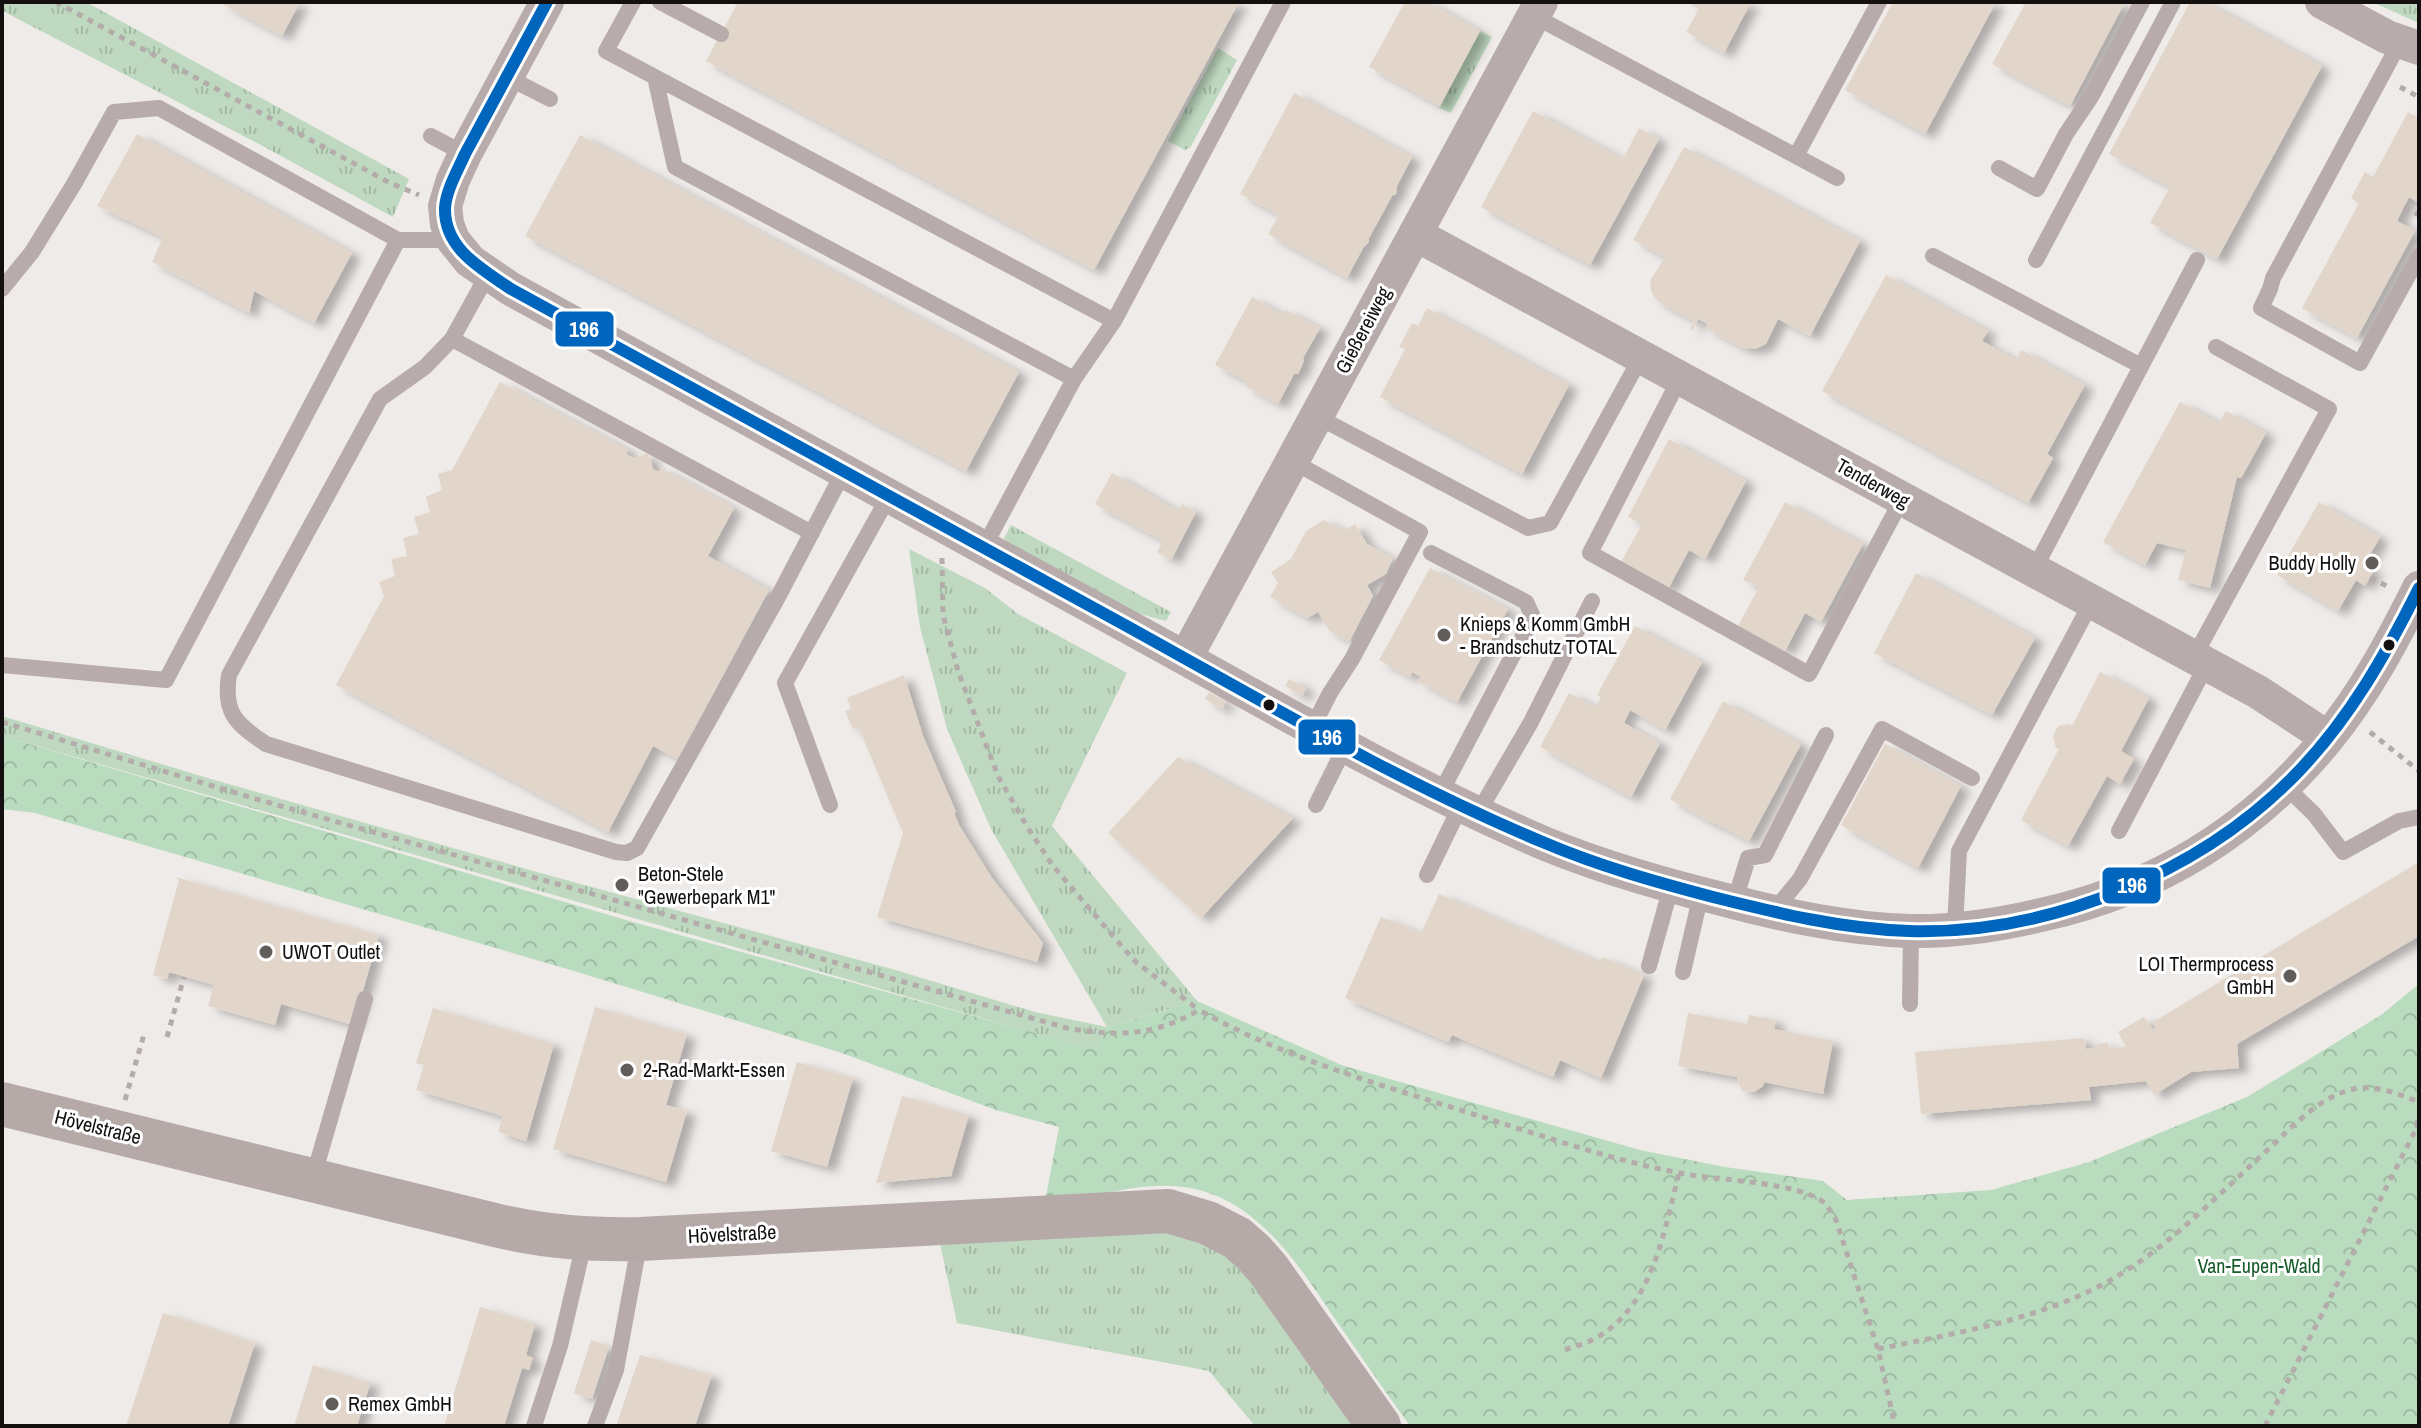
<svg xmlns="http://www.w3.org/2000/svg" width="2421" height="1428" font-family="'Archivo Narrow',sans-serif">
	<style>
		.grass { fill: url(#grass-tufts) }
		.forest { fill: url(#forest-crowns) }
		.building { fill: #e1d6c9; filter: url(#shadow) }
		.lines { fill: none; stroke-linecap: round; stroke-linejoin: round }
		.path { stroke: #b4abab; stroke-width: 5; stroke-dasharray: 6 6; stroke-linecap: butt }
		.lane { stroke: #b7abab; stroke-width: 16 }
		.street { stroke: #b7abab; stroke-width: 34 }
		.secondary { stroke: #b6aaa9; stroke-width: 44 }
		.bus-1-casing { stroke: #fff; stroke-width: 18 }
		.bus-1 { stroke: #0065bd; stroke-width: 12 }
		.poi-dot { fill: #605d5b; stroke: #fff; stroke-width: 3 }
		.bus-dot { fill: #13100f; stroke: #fff; stroke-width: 3 }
		.labels { text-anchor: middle; stroke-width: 6; stroke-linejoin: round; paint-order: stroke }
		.street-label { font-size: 20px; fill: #13100f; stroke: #fff }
		.poi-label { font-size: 20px; fill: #13100f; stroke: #fff; text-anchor: start }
		.park-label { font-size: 20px; fill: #165b2a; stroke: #fff }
		.line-badge { stroke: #fff; stroke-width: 3 }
		.badge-label { font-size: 22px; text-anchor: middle; font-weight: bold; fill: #fff }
	</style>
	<defs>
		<pattern id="grass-tufts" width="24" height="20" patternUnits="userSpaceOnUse" patternTransform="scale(2)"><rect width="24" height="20" fill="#bfd9c0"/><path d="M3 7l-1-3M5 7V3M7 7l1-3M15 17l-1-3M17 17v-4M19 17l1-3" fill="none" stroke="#a3b9a4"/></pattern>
		<pattern id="forest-crowns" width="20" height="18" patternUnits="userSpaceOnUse" patternTransform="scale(2)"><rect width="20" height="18" fill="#badcbe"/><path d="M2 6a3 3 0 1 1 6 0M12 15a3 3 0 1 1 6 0" fill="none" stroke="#9fbca2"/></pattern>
		<filter id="shadow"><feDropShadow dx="9" dy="5" stdDeviation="4" flood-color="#0004"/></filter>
	</defs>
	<rect width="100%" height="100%" fill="#efebe9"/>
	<path class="grass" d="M 2,2 L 86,2 L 409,179 L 393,217 L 259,144 L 14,17 L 2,10 Z
		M 2372,2 L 2419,2 L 2419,23 Z
		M 1480,31 L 1492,37 L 1451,113 L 1439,108 Z
		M 1218,48 L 1237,60 L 1190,148 L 1185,150 L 1168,141 Z
		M 1011,525 L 1171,612 L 1166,621 L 1140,614 L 1008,543 L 1004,538 Z
		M 909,549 L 985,588 L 1018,614 L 1127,673 L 1052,826 L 1197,1001 L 1108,1027 L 1096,1051 L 2,736 L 2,716 L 211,779 L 544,874 L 892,969 L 1035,1012 L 1107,1027 L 991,829 L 947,729 L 920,627 Z
		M 937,1229 L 1206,1229 L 1373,1426 L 1255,1426 L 1209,1371 L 957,1323 Z"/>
	<path class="forest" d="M 2,736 L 626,920 L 1096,1050 L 1108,1027 L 1197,1001 L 1344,1066 L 1640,1150 L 1725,1167 L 1823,1181 L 1847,1200 L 1991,1190 L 2089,1162 L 2247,1097 L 2381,1015 L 2419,984 L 2419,1426 L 1410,1426 C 1386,1393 1363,1359 1340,1326 C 1298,1265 1255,1191 1174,1186 C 1128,1183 1085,1199 1043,1212 L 1059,1127 L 996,1110 L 839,1052 L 574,971 L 35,813 L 2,809 Z"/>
	<path class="building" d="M 219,2 L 300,2 L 282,36 Z
		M 738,2 L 1239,2 L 1094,270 L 706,61 Z
		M 1405,2 L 1428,2 L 1480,31 L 1440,106 L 1369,67 Z
		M 1686,2 L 1751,2 L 1724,53 L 1686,32 L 1699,9 Z
		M 1893,2 L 1996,2 L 1925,134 L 1845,90 Z
		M 2026,2 L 2125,2 L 2070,106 L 1992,64 Z
		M 2190,2 L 2205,2 L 2322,66 L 2217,259 L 2150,223 L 2170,187 L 2109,154 Z
		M 1294,93 L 1412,157 L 1397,186 L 1396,194 L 1392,196 L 1369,238 L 1369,242 L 1363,248 L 1347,278 L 1268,234 L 1279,215 L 1240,194 Z
		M 1533,111 L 1623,159 L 1639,128 L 1659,139 L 1590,265 L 1481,207 Z
		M 2408,112 L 2419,118 L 2419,203 L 2409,197 L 2397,221 L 2415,231 L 2357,338 L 2302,308 L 2359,203 L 2351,198 L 2365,172 L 2373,177 Z
		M 137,134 L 352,253 L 314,323 L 254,291 L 249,313 L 152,262 L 163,237 L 97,206 Z
		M 580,135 L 1019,372 L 966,471 L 525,236 Z
		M 1684,147 L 1860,241 L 1810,336 L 1778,319 L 1766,344 L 1755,349 L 1743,348 L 1706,328 L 1708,324 L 1698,319 L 1692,331 L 1690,330 L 1694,321 L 1659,302 L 1654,297 L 1650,288 L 1651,279 L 1665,257 L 1633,240 Z
		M 1886,275 L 1988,331 L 1982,341 L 2016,360 L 2021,350 L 2085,385 L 2047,454 L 2053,458 L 2028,503 L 1822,391 Z
		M 1252,297 L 1283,315 L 1286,310 L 1320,328 L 1303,358 L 1304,361 L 1298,374 L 1294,374 L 1278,404 L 1245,386 L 1247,381 L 1215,365 Z
		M 1427,308 L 1569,385 L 1522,474 L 1380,397 L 1405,349 L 1399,347 L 1412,323 L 1418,326 Z
		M 500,382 L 628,450 L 626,454 L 634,458 L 648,453 L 653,469 L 659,472 L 661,468 L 734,508 L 708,556 L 769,590 L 678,759 L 653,746 L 608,832 L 336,685 L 384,596 L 379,582 L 395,576 L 391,559 L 407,556 L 403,538 L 419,534 L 414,517 L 430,512 L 426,497 L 442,490 L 438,474 L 452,470 Z
		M 2180,402 L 2219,423 L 2226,411 L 2266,433 L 2241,478 L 2237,477 L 2210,588 L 2178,580 L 2186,550 L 2157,543 L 2145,565 L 2103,542 Z
		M 1669,439 L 1746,481 L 1705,559 L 1689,550 L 1668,589 L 1621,562 L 1642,524 L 1628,517 Z
		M 1112,473 L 1178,511 L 1182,504 L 1196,512 L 1171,560 L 1157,552 L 1163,541 L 1095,504 Z
		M 1785,502 L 1863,544 L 1821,622 L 1805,613 L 1785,651 L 1738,626 L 1759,587 L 1743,580 Z
		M 2319,502 L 2380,537 L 2364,565 L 2374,570 L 2365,586 L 2356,580 L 2338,611 L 2277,575 Z
		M 1324,520 L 1344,531 L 1355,524 L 1367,544 L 1393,558 L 1386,574 L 1367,585 L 1373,596 L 1349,642 L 1330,631 L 1318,612 L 1307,618 L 1270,597 L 1278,583 L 1271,572 L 1291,559 L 1306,531 Z
		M 1430,568 L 1508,609 L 1457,702 L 1418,681 L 1421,677 L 1412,672 L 1410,677 L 1379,660 Z
		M 1916,573 L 2035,638 L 1992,715 L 1874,653 Z
		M 1635,626 L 1702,662 L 1665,730 L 1630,710 L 1624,723 L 1660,743 L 1631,797 L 1540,747 L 1569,693 L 1595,707 L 1601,697 L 1597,695 Z
		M 2100,672 L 2149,698 L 2121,751 L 2134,759 L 2120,784 L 2107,776 L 2068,846 L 2021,820 L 2059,749 L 2056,748 L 2053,736 L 2058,726 L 2069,724 L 2072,726 Z
		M 904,675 L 923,736 L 956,812 L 954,813 L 959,825 L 992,878 L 1043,943 L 1037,962 L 877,917 L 903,833 L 858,726 L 853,729 L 845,711 L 851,709 L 847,698 Z
		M 1289,679 L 1306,688 L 1302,696 L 1285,686 Z
		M 1209,692 L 1226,702 L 1222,709 L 1205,699 Z
		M 1723,701 L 1801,744 L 1749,841 L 1715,823 L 1714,824 L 1670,799 Z
		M 1885,744 L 1961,786 L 1918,868 L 1841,825 Z
		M 1178,757 L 1293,818 L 1201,918 L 1108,833 Z
		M 2419,862 L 2419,936 L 2237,1044 L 2239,1068 L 2191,1072 L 2154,1095 L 2146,1081 L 2089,1087 L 2091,1100 L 1921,1114 L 1915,1052 L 2084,1038 L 2086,1049 L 2097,1048 L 2097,1044 L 2108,1043 L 2109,1048 L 2126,1047 L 2118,1032 L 2144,1017 L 2153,1030 L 2156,1027 L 2153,1022 Z
		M 175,877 L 379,935 L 353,1025 L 281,1004 L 275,1025 L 208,1006 L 214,985 L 169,972 L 167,979 L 153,975 L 179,880 Z
		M 1439,894 L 1601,963 L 1602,957 L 1644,975 L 1601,1078 L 1560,1060 L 1553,1077 L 1452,1035 L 1448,1042 L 1345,998 L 1381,917 L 1421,933 Z
		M 595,1007 L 687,1034 L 666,1105 L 687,1111 L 666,1182 L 553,1149 Z
		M 433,1008 L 554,1044 L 526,1141 L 498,1132 L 503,1116 L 416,1090 L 424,1065 L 416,1063 Z
		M 1688,1013 L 1747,1024 L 1749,1015 L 1776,1020 L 1774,1029 L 1833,1041 L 1823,1094 L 1764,1082 L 1763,1086 L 1754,1092 L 1743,1091 L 1737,1081 L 1737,1077 L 1678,1066 Z
		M 797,1062 L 853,1078 L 827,1167 L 771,1151 Z
		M 902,1096 L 969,1115 L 951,1176 L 876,1183 Z
		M 480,1307 L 535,1324 L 526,1355 L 533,1358 L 529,1370 L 522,1368 L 504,1426 L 444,1426 Z
		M 163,1313 L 255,1343 L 228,1426 L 126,1426 Z
		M 591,1340 L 609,1347 L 592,1399 L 574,1393 Z
		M 640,1355 L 712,1375 L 695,1426 L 616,1426 Z
		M 313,1365 L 365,1382 L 366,1380 L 371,1381 L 357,1426 L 294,1426 Z"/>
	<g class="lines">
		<path class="path" d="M 56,2 L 390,183 L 419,195
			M 2400,87 L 2419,97
			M 2404,207 L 2419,215
			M 942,558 L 943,615 L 958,671 L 998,776 L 1028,828 L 1053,866 L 1125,950 L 1137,963 L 1199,1010
			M 2370,578 L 2387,586
			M 2,722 L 249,797 L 1067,1028 C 1116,1037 1155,1036 1199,1010 C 1286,1059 1382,1085 1476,1115 C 1547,1137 1625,1165 1698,1176 C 1728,1180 1798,1184 1822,1201 C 1828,1206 1832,1213 1836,1220 L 1878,1349 L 1895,1426
			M 2370,732 L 2419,771
			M 167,1037 L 184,977
			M 125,1100 L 145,1031
			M 1878,1349 C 1956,1333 2040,1320 2111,1280 C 2137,1265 2162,1246 2185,1226 C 2211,1203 2236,1179 2261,1156 C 2289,1131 2320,1093 2360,1088 C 2380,1086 2401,1095 2419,1102
			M 1565,1350 C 1574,1346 1585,1344 1594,1339 C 1653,1308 1664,1231 1679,1173
			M 2265,1426 L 2416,1129 L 2419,1114"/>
		<path class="lane" d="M 633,2 L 606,51 L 1114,321 L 1283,2
			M 660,2 L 721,34
			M 1534,16 L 1837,178
			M 2400,42 L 2273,278 L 2270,289 L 2261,308 L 2360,363 L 2419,256
			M 507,77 L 550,99
			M 655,77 L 675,167 L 1074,379 L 984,547
			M 431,136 L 465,154
			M 1796,156 L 1879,2
			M 1999,168 L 2037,189 L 2066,134 L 2091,97 L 2142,2
			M 1933,256 L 2141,366
			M 2036,260 L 2173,2
			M 488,274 L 452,339 L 425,367 L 380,399 L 229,675 C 223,713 236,724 266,744 L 616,852 L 627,853 L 637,848 L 778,597 L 844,471
			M 2,289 L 32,252 L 74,184 L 114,112 L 159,108 L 398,240 L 453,240
			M 452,339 L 812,533
			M 1680,378 L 1590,553 L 1809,674 L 1902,499
			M 1074,379 L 1114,321
			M 1316,416 L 1528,528 L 1550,523 L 1641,357
			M 1292,461 L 1420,532 L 1352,659 L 1330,693 L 1312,728
			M 1431,553 L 1526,602 L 1533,617 L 1440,794
			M 2034,570 L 2197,260
			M 2194,657 L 2329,409 L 2216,347
			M 2,665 L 166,680 L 398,240
			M 2284,785 L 2314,814 L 2343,852 L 2399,821 L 2419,817
			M 830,805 L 785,683 L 889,496
			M 1316,805 L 1346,745
			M 1478,813 L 1531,722 L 1592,601
			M 2119,831 L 2207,664
			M 1427,875 L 1461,805
			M 1734,903 L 1748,858 L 1765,855 L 1826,735
			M 1773,912 L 1800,879 L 1882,729 L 1972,778
			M 1955,928 L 1959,851 L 2092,601
			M 1649,966 L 1671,887
			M 1683,972 L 1701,894
			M 1910,1004 L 1911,931
			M 313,1178 L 365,999
			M 534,1426 L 560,1346 L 585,1239
			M 595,1426 L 616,1370 L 640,1240"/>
		<path class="street" d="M 547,2 L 465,154 L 453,180 L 445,206 L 447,224 L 453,240 L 470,261 L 511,289 C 715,401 919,512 1123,624 C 1255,696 1387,774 1525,835 C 1585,862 1650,881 1714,897 C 1778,914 1843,929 1910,931 C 1954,932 1998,925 2041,915 C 2156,890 2253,830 2327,739 C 2365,693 2393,640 2419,588
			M 2322,2 L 2387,37 L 2419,48
			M 1415,234 L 2258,692 L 2328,738
			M 1186,657 L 1541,2"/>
		<path class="secondary" d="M 2,1104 L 499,1226 C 548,1237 590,1240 640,1239 L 1168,1211 L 1208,1223 L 1237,1238 L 1253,1252 L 1268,1269 L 1379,1426"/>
		<defs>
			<path id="bus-1" d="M 547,2 L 465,154 C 458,170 446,190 445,208 C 444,249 482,269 511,289 C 715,401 919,512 1123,624 C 1261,700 1398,782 1545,843 C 1599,866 1656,882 1713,897 C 1777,913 1842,929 1909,931 C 2049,935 2201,873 2298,772 C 2350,718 2386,654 2419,588"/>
		</defs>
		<use href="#bus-1" class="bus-1-casing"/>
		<use href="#bus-1" class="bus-1"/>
	</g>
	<g class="poi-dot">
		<circle cx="2372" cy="563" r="8"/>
		<circle cx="1444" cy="635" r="8"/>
		<circle cx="622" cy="885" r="8"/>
		<circle cx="266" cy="952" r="8"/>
		<circle cx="2290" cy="976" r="8"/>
		<circle cx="627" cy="1070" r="8"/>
		<circle cx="332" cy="1404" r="8"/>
	</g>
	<g class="bus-dot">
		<circle cx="2389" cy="645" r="7"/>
		<circle cx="1269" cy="705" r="7"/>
	</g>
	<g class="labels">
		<g class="street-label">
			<text transform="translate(1363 330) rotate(-62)" y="7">Gießereiweg</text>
			<text transform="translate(1873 483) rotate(29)" y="7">Tenderweg</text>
			<text transform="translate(98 1127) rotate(14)" y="7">Hövelstraße</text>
			<text transform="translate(732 1234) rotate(-3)" y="7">Hövelstraße</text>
		</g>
		<g class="poi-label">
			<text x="2356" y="570" text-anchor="end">Buddy Holly</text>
			<text x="1460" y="631">Knieps &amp; Komm GmbH<tspan x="1460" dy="23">- Brandschutz TOTAL</tspan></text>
			<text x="638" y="881">Beton-Stele<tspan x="638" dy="23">"Gewerbepark M1"</tspan></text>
			<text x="282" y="959">UWOT Outlet</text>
			<text x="2274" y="971" text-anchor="end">LOI Thermprocess<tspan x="2274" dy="23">GmbH</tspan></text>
			<text x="643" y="1077">2-Rad-Markt-Essen</text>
			<text x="348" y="1411">Remex GmbH</text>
		</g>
		<g class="park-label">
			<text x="2259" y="1273">Van-Eupen-Wald</text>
		</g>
	</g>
	<g class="line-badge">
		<rect x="554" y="310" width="61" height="38" rx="8" fill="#0065bd"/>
		<rect x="1297" y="718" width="60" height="38" rx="8" fill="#0065bd"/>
		<rect x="2101" y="866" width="61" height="39" rx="8" fill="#0065bd"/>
	</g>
	<g class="badge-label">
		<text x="584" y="337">196</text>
		<text x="1327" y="745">196</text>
		<text x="2132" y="893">196</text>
	</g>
	<rect width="2421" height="1428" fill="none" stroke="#13100f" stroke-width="8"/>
</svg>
